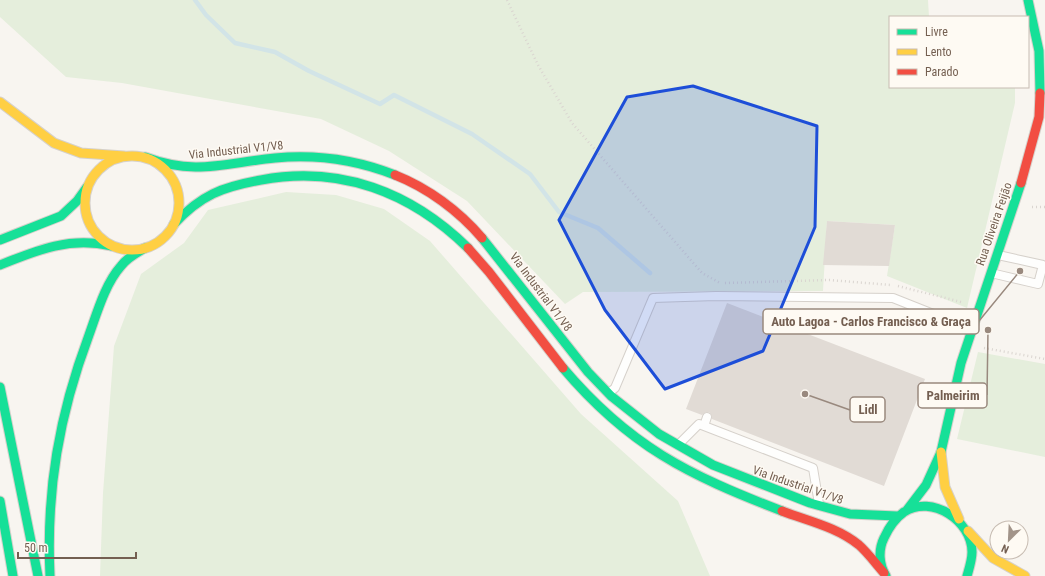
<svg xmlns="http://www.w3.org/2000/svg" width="1045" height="576" font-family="'Roboto Condensed',sans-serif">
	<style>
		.green { fill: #e5eedc }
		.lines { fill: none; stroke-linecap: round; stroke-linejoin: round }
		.stream { stroke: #d2e4e7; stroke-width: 4.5 }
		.building { fill: #e1dbd5 }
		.lane-casing { stroke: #d6d1cb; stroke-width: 10 }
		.fast-casing { stroke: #d6d1cb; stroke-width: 11 }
		.slow-casing { stroke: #d6d1cb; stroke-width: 11 }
		.jam-casing { stroke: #d6d1cb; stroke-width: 11 }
		.path { stroke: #dad5d0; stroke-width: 2.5; stroke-dasharray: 1 3; stroke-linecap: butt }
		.lane { stroke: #fefefd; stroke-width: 8 }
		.fast { stroke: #16e098; stroke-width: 9 }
		.slow { stroke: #ffcf43; stroke-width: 9 }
		.jam { stroke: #f24e42; stroke-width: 9 }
		.marked { fill: #1d4ed8; fill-opacity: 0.2; stroke: #1d4ed8; stroke-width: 3; stroke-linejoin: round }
		.labels { text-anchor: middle; stroke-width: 3; stroke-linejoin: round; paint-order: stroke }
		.street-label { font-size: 12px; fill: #745f51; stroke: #fefaf3 }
		.leader { fill: none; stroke: #99897e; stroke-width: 1.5 }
		.callout-dot { fill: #99897e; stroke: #fefaf3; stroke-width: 1.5 }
		.callout { fill: #fefaf3; stroke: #99897e; stroke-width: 1.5 }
		.callout-label { font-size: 13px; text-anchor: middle; font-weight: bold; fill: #745f51 }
	</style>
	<rect width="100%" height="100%" fill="#f8f5f0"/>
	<path class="green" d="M 0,0 L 928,0 L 929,17 L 890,17 L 890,87 L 1015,87 L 1015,103 L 967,308 L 887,276 L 895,225 L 827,221 L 823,291 L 583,292 L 565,304 L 467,201 L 389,151 L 321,119 L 122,83 L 66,77 L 0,17 Z
		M 286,192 L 336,195 L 384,209 L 430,241 L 581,414 L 678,501 L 710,576 L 100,576 L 103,493 L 114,346 L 141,274 L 184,243 L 208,210 Z
		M 978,352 L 1045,364 L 1045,457 L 957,439 Z"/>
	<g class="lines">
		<path class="stream" d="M 195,0 L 206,15 L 235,43 L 275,52 L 309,71 L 380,104 L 394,95 L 472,134 L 530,174 L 559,212 L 598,228 L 650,273"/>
	</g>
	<path class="building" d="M 827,221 L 895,225 L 889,266 L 823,265 Z
		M 727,303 L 925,379 L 884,486 L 712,419 L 712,416 L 709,412 L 706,412 L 702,415 L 686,409 Z"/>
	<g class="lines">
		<defs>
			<path id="lane" d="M 991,273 L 1038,284 L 1043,265 L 998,255
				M 610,392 L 615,388 L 653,298 L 716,296 L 893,298 L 971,329
				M 704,426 L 707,417
				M 678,445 L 699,424 L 813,468 L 819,504"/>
			<path id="fast" d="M 1028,0 L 1039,51 L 1040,93
				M 145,157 C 196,176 224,163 275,158 C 316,154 357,160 395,175
				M 174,224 C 201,195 222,187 261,180 C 340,165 411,192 468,248
				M 482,238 L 588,372 L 611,396 L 659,434 L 713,465 L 810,503 L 850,514 L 897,516
				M 0,240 L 61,216 L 77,201 L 87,187
				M 0,265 C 37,250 71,236 111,246
				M 563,368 C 629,446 688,475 782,511
				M 0,387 L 38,576
				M 0,501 L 13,576
				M 907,510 L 926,485 L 941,452 L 961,363 L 1021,183
				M 50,576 C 46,490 59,415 89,335 C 97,313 105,284 121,266 C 127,258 136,253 145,248
				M 886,576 C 879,565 878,550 884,538 C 889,527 894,519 904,512 C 932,494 972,521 972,552 C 972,560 969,569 967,576"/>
			<path id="slow" d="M 0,102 L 54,143 L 81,153 L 124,156
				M85 203a47 47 0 1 1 94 0a47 47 0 1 1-94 0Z
				M 941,452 L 945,487 L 959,519
				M 968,531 L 993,558 L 1025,576"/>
			<path id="jam" d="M 395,175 C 428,188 459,211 482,238
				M 1021,183 L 1039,117 L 1040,93
				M 468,248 L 489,272 L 563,368
				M 782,511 C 808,521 837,527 859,545 C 868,553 876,564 884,573"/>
		</defs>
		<use href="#lane" class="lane-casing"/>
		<use href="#fast" class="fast-casing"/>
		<use href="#slow" class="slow-casing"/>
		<use href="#jam" class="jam-casing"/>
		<path class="path" d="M 507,0 L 538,65 L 572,123 L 702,273 L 720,283
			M 1032,207 L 1045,207
			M 725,283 L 829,280 L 891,285
			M 898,286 L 961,302
			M 984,348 L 1045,359"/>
		<use href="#lane" class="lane"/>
		<use href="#fast" class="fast"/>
		<use href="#slow" class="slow"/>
		<use href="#jam" class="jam"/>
	</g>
	<path class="marked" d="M 693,86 L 817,126 L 815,227 L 763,351 L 665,389 L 605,310 L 559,220 L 627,97 Z"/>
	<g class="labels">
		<g class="street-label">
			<text transform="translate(236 150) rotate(-6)" y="4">Via Industrial V1/V8</text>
			<text transform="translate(994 224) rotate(-71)" y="4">Rua Oliveira Feijão</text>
			<text transform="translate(541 292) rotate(53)" y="4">Via Industrial V1/V8</text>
			<text transform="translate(798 485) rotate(19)" y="4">Via Industrial V1/V8</text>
		</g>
	</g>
	<path class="leader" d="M1020 271L979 321M988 330L987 395M805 394L850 410"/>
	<g class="callout-dot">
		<circle cx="1020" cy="271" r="4"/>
		<circle cx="988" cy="330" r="4"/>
		<circle cx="805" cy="394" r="4"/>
	</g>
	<g class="callout">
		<rect x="763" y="309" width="216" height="25" rx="4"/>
		<rect x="918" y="383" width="69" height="25" rx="4"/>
		<rect x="850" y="397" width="35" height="25" rx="4"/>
	</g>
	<g class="callout-label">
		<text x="871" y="326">Auto Lagoa - Carlos Francisco &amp; Graça</text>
		<text x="953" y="400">Palmeirim</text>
		<text x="868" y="414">Lidl</text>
	</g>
	<rect x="889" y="16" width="140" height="72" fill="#fefaf3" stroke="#c7bcb2"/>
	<rect x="897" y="29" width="20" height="6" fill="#16e098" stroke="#c7bcb2"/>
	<text x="925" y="36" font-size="12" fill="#745f51">Livre</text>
	<rect x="897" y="49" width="20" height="6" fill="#ffcf43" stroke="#c7bcb2"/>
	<text x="925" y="56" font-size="12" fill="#745f51">Lento</text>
	<rect x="897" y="69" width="20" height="6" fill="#f24e42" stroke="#c7bcb2"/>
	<text x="925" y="76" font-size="12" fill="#745f51">Parado</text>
	<g transform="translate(1009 540) rotate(204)"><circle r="19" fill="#fefaf3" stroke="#c7bcb2"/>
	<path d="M0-3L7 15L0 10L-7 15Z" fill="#a29489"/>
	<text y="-6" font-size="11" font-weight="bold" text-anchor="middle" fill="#745f51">N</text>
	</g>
	<path d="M18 552v6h118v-6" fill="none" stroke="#745f51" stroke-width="2"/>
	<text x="24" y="552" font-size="12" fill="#745f51" stroke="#fefaf3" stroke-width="3" paint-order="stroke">50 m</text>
</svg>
